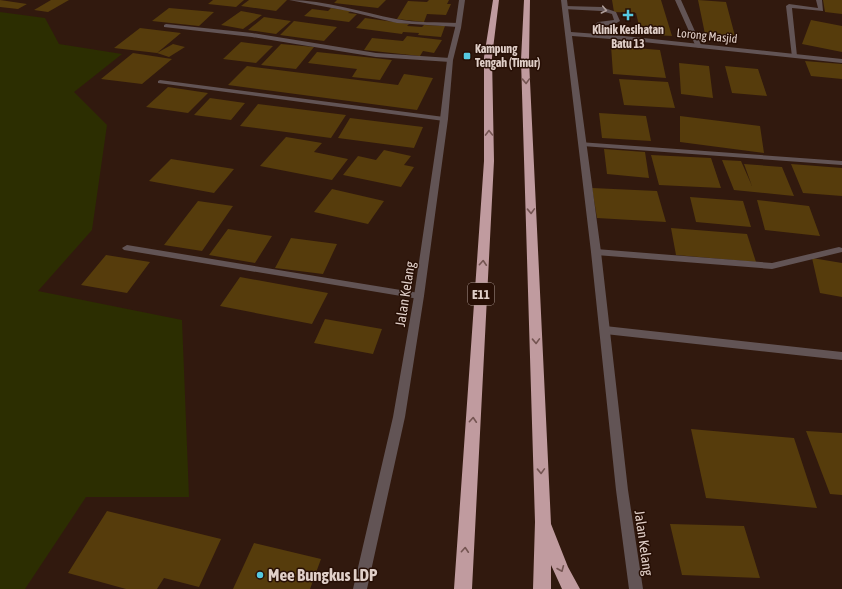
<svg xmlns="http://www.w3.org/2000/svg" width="842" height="589" font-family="'Asap Condensed',sans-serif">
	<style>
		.green { fill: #2c2e01 }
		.building { fill: #563c0c }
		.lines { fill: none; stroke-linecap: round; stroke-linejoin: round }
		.service { fill: #625455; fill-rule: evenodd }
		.minor { fill: #625455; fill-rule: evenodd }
		.motorway { fill: #c09b9f; fill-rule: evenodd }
		.oneway { stroke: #ae9e9a }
		.oneway2 { stroke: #745552 }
		.poi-dot { fill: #56c9e0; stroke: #270f05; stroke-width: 1.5 }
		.labels { text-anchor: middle; stroke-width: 3; stroke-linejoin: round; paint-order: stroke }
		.far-poi-label { font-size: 12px; font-weight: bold; fill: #e0cfc8; stroke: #270f05 }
		.far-street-label { font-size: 12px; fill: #e0cfc8; stroke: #270f05 }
		.shield { fill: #270f05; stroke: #a8958e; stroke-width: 1 }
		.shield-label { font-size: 13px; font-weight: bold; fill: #e0cfc8 }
		.street-label { font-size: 14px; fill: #e0cfc8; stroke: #270f05 }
		.near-poi-label { font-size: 17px; font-weight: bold; fill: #e0cfc8; stroke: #270f05; text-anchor: start }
	</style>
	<rect width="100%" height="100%" fill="#31190e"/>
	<path class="green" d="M 0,12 L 45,18 L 59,44 L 122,54 L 74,92 L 107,125 L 92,230 L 38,291 L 182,320 L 189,497 L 86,497 L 25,589 L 0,589 Z"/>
	<path class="building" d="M 0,0 L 27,4 L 18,9 L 0,7 Z
		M 51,0 L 69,0 L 48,12 L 34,10 Z
		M 213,0 L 244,0 L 236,7 L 208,4 Z
		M 249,0 L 287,0 L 276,11 L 241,6 Z
		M 337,0 L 386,0 L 378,8 L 334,3 Z
		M 429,0 L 449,0 L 447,4 L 451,4 L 446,15 L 427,14 L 424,22 L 397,19 L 408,1 L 427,2 Z
		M 612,0 L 661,0 L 672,36 L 641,34 L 636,13 L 614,12 Z
		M 698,0 L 726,2 L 735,36 L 705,34 Z
		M 823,0 L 842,0 L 842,14 L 825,12 Z
		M 169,8 L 214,12 L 199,26 L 152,21 Z
		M 331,8 L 351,11 L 348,13 L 357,14 L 349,22 L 304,16 L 312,9 L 328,11 Z
		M 241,11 L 262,15 L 243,29 L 221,25 Z
		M 264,17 L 291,21 L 276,34 L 248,30 Z
		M 365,18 L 409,24 L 407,26 L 422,27 L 424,25 L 445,26 L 441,37 L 418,35 L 419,33 L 403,32 L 402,34 L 356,28 Z
		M 811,20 L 842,26 L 842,52 L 802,44 Z
		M 294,21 L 337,27 L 324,41 L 280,35 Z
		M 140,28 L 181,33 L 157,53 L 173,44 L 185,47 L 169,57 L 157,53 L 114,48 Z
		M 407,36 L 442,40 L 434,53 L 423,51 L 420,56 L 364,50 L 372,38 L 403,41 Z
		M 241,42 L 273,46 L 256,63 L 223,59 Z
		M 281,44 L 314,47 L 296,69 L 261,65 Z
		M 611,46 L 660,50 L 666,78 L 613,74 Z
		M 317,52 L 365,57 L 392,60 L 380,80 L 352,77 L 357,69 L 308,63 Z
		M 133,53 L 172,59 L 142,84 L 101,79 Z
		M 805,61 L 842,64 L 842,79 L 811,76 Z
		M 679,63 L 709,66 L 713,98 L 681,94 Z
		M 247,66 L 398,85 L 404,74 L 433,78 L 417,110 L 228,85 Z
		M 725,66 L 758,69 L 767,96 L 732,93 Z
		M 619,79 L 668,82 L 675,108 L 624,105 Z
		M 168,87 L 208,93 L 188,113 L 146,107 Z
		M 210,98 L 245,103 L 231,120 L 194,115 Z
		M 258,104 L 346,115 L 331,138 L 240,126 Z
		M 599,113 L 646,116 L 651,141 L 602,138 Z
		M 680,116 L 760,126 L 764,153 L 680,142 Z
		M 350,118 L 423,127 L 414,148 L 338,138 Z
		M 286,137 L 322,143 L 314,152 L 348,159 L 332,180 L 260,166 Z
		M 604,149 L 645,152 L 649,178 L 607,174 Z
		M 384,150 L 411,156 L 404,165 L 414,167 L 401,187 L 343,175 L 358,156 L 376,160 Z
		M 651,155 L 711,158 L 721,188 L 659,185 Z
		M 171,159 L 234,169 L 214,193 L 149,181 Z
		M 722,160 L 741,161 L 752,186 L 744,164 L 782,167 L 794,196 L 734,190 Z
		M 791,164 L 842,168 L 842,196 L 803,193 Z
		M 592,188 L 657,191 L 666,222 L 597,218 Z
		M 332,189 L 384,201 L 368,224 L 314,212 Z
		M 690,197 L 743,201 L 751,227 L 696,222 Z
		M 757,200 L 809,206 L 820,236 L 765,230 Z
		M 198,201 L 233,206 L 202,251 L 164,245 Z
		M 671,228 L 747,234 L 756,262 L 676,255 Z
		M 228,229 L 272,236 L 255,263 L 209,255 Z
		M 291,238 L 337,244 L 323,274 L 275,268 Z
		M 106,255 L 150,262 L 127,293 L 81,285 Z
		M 812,258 L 842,263 L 842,297 L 820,293 Z
		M 240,277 L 328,293 L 312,324 L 220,306 Z
		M 325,319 L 382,329 L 373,354 L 314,343 Z
		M 691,429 L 794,438 L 817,508 L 706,498 Z
		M 806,431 L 842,433 L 842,495 L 830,494 Z
		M 107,511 L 221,539 L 199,587 L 164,578 L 157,589 L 126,589 L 68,573 Z
		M 670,524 L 744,526 L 760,578 L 682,575 Z
		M 254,543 L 321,559 L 310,589 L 233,589 Z"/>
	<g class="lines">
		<path class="service" d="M 289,0 C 326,0 360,12 396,19 C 416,23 438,22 458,23 L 461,25 L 458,27 L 397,23 L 348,11 Z
			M 675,0 L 681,0 L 702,47 L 701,48 L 696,47 Z
			M 816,0 L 822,0 L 823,11 L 792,8 L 797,56 L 792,57 L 786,6 L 789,4 L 818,8 Z
			M 565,6 L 602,7 L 616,12 L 620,21 L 613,25 L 600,26 L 599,36 L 594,37 L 594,25 L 598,22 L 614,20 L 612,14 L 601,11 L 563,9 L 562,8 Z
			M 166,24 L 252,33 L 376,53 L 450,58 L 453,60 L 450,62 L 376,57 L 252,37 L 164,27 L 164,25 Z
			M 160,80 L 444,117 L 448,119 L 444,121 L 158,83 L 158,81 Z
			M 579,142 L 842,161 L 842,165 L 582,146 L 579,146 Z
			M 127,245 L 419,293 L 424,296 L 419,299 L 124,250 L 122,248 Z
			M 839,247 L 842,248 L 842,252 L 772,269 L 596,255 L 591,252 L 596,249 L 772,263 Z
			M 605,326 L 842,352 L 842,360 L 605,334 L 601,333 L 600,330 L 601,327 Z"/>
		<path class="minor" d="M 459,0 L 465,0 L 461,28 L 453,60 L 448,119 L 424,296 L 405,417 L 367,589 L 353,589 L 393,417 L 414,296 L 440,119 L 447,60 L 455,28 Z
			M 561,0 L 567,0 L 571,32 L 624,36 L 842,59 L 842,63 L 624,40 L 572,36 L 601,252 L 628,490 L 643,589 L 629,589 L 616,490 L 591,252 Z"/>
		<path class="motorway" d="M 493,0 L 499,0 L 492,57 L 494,161 L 472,589 L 454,589 L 484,161 L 484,57 Z
			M 524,0 L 530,0 L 529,60 L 551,524 L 568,567 L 580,589 L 562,589 L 551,565 L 551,589 L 533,589 L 535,522 L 521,60 Z"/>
	</g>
	<defs><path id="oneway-chevron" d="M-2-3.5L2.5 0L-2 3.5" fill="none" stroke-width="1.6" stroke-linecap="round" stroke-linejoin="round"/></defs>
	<use class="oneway" href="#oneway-chevron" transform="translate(604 10) rotate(12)"/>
	<g class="oneway2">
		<use href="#oneway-chevron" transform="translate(526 81) rotate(88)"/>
		<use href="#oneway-chevron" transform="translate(489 133) rotate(-91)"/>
		<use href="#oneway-chevron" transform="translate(531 211) rotate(88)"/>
		<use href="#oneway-chevron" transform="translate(483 263) rotate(-86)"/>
		<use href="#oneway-chevron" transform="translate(536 341) rotate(88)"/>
		<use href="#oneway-chevron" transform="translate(473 420) rotate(-86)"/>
		<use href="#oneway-chevron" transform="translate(541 471) rotate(88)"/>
		<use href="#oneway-chevron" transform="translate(465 550) rotate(-86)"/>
		<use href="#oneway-chevron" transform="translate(561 569) rotate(67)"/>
	</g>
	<g class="poi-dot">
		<path d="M626 9h4v4h4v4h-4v4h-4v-4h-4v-4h4z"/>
		<rect x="463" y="52" width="8" height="8" rx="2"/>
		<circle cx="260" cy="575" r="4"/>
	</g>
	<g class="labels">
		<g class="far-poi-label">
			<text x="628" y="34">Klinik Kesihatan<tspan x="628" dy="14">Batu 13</tspan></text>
			<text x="475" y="53" text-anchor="start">Kampung<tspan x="475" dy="14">Tengah (Timur)</tspan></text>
		</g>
		<g class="far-street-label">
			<text transform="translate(707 36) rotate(6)" y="4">Lorong Masjid</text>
		</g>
		<rect class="shield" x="468" y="283" width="26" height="22" rx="3"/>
		<g class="shield-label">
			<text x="481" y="299">E11</text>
		</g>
		<g class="street-label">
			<text transform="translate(405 294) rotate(-81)" y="5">Jalan Kelang</text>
			<text transform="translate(644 543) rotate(82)" y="5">Jalan Kelang</text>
		</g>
		<g class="near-poi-label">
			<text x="268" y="581">Mee Bungkus LDP</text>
		</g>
	</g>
</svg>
